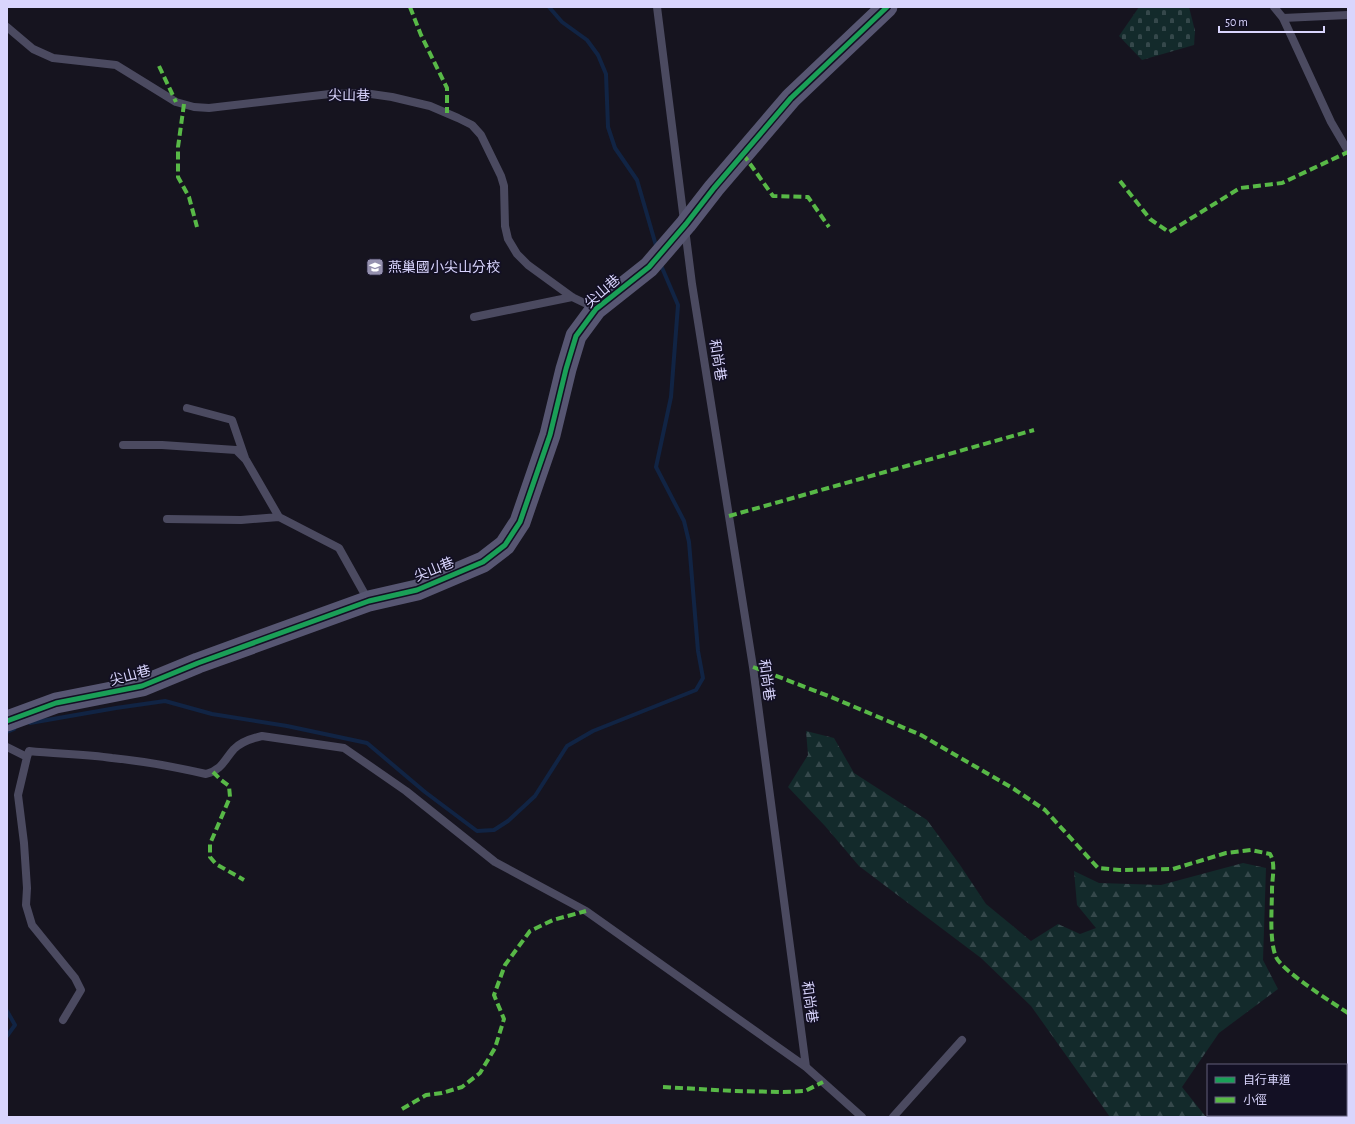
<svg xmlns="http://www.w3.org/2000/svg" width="1355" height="1124" font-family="'Alegreya Sans','Noto Sans TC',sans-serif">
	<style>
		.forest { fill: url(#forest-firs) }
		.cemetery { fill: url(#cemetery-stones) }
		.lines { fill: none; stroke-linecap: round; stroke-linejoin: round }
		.stream { stroke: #112444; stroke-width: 4 }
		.lane { stroke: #4b4a60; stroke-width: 8 }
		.secondary { stroke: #575672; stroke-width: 21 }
		.quiet { stroke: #58b947; stroke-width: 4; stroke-dasharray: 8 4; stroke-linecap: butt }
		.cycleway-casing { stroke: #131024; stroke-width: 8 }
		.cycleway { stroke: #1a9f57; stroke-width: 5 }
		.labels { text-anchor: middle; stroke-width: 3.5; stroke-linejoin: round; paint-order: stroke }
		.street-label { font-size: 14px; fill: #d9d5fd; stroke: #131024 }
		.poi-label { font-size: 14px; fill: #d9d5fd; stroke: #131024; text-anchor: start }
	</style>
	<defs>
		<pattern id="forest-firs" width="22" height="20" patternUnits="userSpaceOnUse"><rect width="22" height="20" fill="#132a2b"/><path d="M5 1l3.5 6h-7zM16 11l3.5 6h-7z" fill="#35484b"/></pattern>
		<pattern id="cemetery-stones" width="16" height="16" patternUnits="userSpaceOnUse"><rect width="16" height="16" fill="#132a2b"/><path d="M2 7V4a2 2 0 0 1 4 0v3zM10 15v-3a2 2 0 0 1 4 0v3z" fill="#35484b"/></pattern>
	</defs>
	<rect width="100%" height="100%" fill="#16141f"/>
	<path class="forest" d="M 806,731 L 834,738 L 854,773 L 927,820 L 960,865 L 986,904 L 1031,941 L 1058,924 L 1080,934 L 1096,928 L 1077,905 L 1074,871 L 1099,883 L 1161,885 L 1243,863 L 1266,868 L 1263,960 L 1278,989 L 1219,1033 L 1182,1087 L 1206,1117 L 1110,1117 L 1031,1006 L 981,958 L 859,866 L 825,826 L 788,787 L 808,755 Z"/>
	<path class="cemetery" d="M 1139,7 L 1189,7 L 1195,31 L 1194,45 L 1142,60 L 1119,36 Z"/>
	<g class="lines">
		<path class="stream" d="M 549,7 L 562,22 L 587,40 L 598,55 L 606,74 L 608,127 L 615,148 L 637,180 L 657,249
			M 30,723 L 116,708 L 165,701 L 212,714 L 287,726 L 367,743 L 425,792 L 477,831 L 494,830 L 508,821 L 535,796 L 567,746 L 593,731 L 696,690 L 703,678 L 698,651 L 689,542 L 684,521 L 656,467 L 671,397 L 678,305 L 660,263
			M 7,732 L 14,729
			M 7,1011 L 15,1025 L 7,1036"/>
		<path class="lane" d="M 657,7 L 692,284 L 753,667 L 806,1067 L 862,1117
			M 1274,7 L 1283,18 L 1331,122 L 1348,151
			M 1283,18 L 1348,15
			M 7,27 L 33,49 L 53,58 L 116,65 L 176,102 L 194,107 L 209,108 L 330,94 L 364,93 L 392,97 L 430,106 L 458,118 L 472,125 L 481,135 L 501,176 L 504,186 L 505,226 L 508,239 L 517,254 L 528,265 L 572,297 L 595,308
			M 474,317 L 572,297
			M 187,408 L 232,420 L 245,458
			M 123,445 L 162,445 L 236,450 L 246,460 L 279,517 L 339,548 L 368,600
			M 167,519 L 241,520 L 279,517
			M 7,747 L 27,757 L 18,795 L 24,843 L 27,888 L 26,905 L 32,925 L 75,978 L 81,990 L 63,1020
			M 27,757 L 29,751 C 57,754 85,754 112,758 C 144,761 175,767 206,774 C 223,769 224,760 234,749 C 241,742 253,738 262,736 L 344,748 L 406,791 L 495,862 L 586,911 L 806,1067
			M 893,1117 L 962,1040"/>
		<path class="secondary" d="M 7,721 L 56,703 L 142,686 L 198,663 L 369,601 L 417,590 L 483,562 L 505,545 L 520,522 L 550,435 L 566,369 L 576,336 L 596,309 L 649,267 L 686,224 L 714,188 L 791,98 L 887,7"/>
		<path class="quiet" d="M 410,7 L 421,35 L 447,88 L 447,113
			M 159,66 L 176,102
			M 184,104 L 178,147 L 178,177 L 189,197 L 197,227
			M 743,154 L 773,196 L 808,197 L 829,227
			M 1120,181 L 1150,219 L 1169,232 L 1240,188 L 1282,183 L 1348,152
			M 729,516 L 1034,430
			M 753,667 L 831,697 L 921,735 L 1014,789 L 1045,810 L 1098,868 L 1120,870 L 1173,869 L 1226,853 L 1251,850 L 1270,854 C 1276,864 1272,878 1272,890 C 1272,908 1269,940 1276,957 C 1282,971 1333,1003 1348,1013
			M 213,772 L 221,780 L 229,786 L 230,797 L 210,844 L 210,857 L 216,864 L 244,880
			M 663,1087 L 734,1091 L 783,1092 L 805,1091 L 823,1082
			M 402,1109 L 426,1095 L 442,1093 L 462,1087 L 480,1073 L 495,1048 L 504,1019 L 494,995 L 505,965 L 530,931 L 553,920 L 586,911"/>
		<defs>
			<path id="cycleway" d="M 7,721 L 56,703 L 142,686 L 198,663 L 369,601 L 417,590 L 483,562 L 505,545 L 520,522 L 550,435 L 566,369 L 576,336 L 596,309 L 649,267 L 686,224 L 714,188 L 791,98 L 887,7"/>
		</defs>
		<use href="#cycleway" class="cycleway-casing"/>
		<use href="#cycleway" class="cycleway"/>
	</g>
	<defs>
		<symbol id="school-square" viewBox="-11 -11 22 22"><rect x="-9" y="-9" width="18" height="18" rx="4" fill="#9591af" stroke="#131024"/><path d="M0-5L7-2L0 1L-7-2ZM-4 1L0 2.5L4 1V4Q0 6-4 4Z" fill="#fff"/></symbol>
	</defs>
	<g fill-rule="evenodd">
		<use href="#school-square" x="365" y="257" width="20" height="20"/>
	</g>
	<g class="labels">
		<g class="street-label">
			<text transform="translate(349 95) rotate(1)" y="5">尖山巷</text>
			<text transform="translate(602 291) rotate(-41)" y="5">尖山巷</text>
			<text transform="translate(718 360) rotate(81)" y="5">和尚巷</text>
			<text transform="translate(434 569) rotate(-22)" y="5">尖山巷</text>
			<text transform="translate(130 675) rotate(-15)" y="5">尖山巷</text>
			<text transform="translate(767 680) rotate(82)" y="5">和尚巷</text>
			<text transform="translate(810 1002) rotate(82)" y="5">和尚巷</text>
		</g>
		<g class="poi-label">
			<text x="388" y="272">燕巢國小尖山分校</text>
		</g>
	</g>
	<rect width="1355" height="1124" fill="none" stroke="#d9d5fd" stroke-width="16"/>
	<rect x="1207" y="1064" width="140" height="52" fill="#131024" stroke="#625f7b"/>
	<rect x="1215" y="1077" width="20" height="6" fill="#1a9f57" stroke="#625f7b"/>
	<text x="1243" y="1084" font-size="12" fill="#d9d5fd">自行車道</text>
	<rect x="1215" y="1097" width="20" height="6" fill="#58b947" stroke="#625f7b"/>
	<text x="1243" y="1104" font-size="12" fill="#d9d5fd">小徑</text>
	<path d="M1219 26v6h105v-6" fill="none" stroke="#d9d5fd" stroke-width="2"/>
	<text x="1225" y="26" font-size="12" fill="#d9d5fd" stroke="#131024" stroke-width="3" paint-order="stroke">50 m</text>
</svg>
